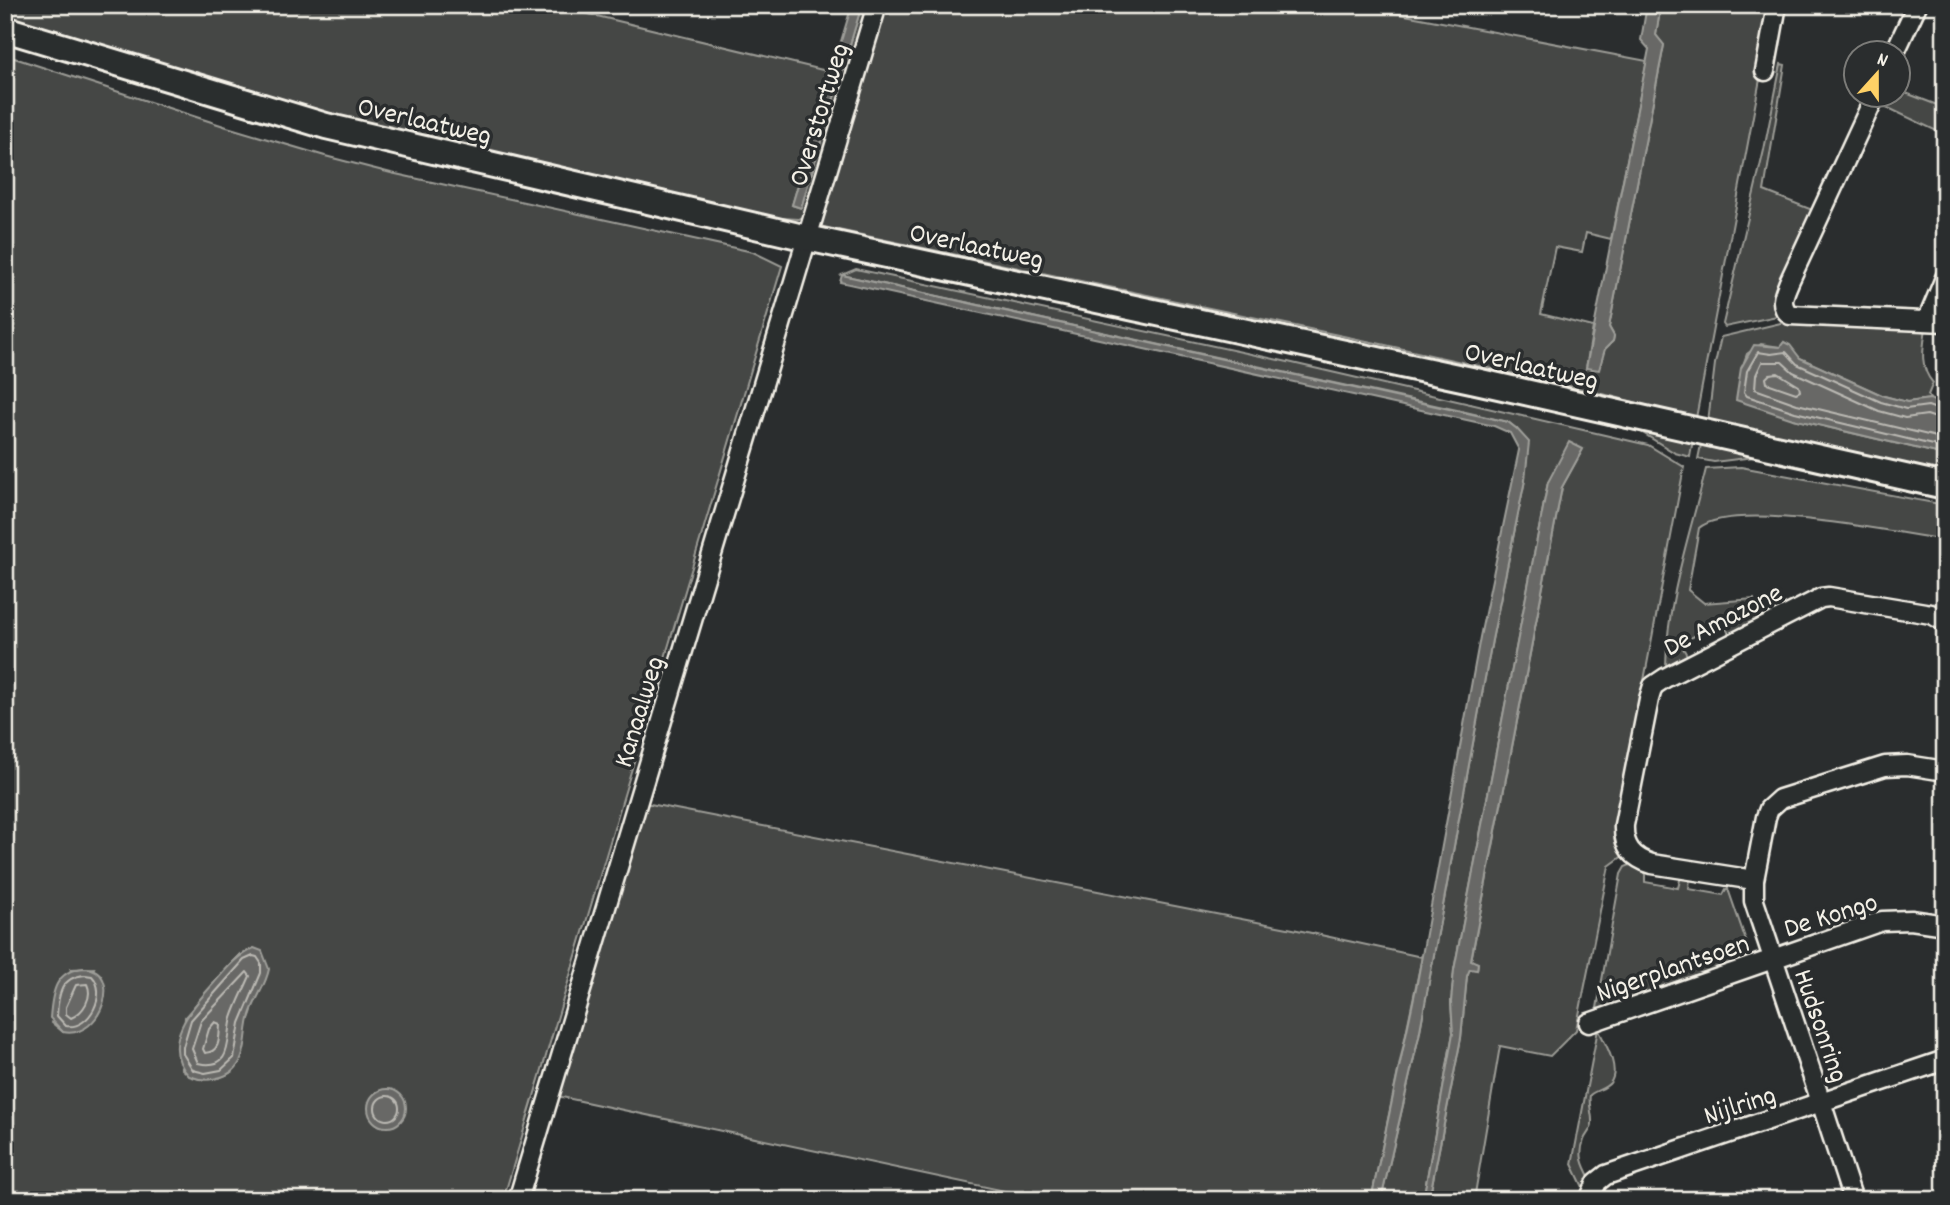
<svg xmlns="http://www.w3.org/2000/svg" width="1950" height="1205" font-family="Dekko,sans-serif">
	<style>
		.green { fill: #444645; stroke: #9c9c96; stroke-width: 2; fill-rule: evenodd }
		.water { fill: #676866; stroke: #9f9f9a; stroke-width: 2 }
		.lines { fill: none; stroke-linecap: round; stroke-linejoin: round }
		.shore { stroke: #bcbab4; stroke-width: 2 }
		.street-casing { stroke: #f4f1e8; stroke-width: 23 }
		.secondary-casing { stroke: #f4f1e8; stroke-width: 30 }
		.street { stroke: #2a2d2e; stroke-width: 18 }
		.secondary { stroke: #2a2d2e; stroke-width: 24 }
		.labels { text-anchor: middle; stroke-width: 7; stroke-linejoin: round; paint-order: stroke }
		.street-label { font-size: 28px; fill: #f4f1e8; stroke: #2a2d2e }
	</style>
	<rect width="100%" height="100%" fill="#2a2d2e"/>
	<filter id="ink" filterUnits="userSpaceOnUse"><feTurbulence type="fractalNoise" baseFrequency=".0143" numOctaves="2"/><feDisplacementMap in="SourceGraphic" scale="14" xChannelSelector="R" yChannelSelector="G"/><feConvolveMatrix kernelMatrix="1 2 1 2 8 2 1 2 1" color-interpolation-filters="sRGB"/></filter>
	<g filter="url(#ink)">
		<path class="green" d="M 5,5 L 551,5 L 831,72 L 792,205 L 801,208 L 861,8 L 865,9 L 866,19 L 806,215 L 799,219 L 763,217 L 384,135 L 5,20 Z
			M 885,5 L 1352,5 L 1647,61 L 1611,239 L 1586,233 L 1582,252 L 1555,247 L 1541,314 L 1593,327 L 1586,368 L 1613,341 L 1614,336 L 1609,327 L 1664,45 L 1656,35 L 1661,5 L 1774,5 L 1696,418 L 1595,392 L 1381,344 L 819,226 Z
			M 5,55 L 227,127 L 325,156 L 391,173 L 753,252 L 782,266 L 503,1200 L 5,1200 ZM 240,954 C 243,970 252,993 252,1009 C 252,1014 248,1019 247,1024 C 241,1050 247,1074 212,1079 C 200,1081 191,1078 182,1069 L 185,1017 ZM 94,968 L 63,1032 L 52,1023 L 71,969 Z
			M 1781,64 L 1785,65 L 1764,191 L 1815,211 L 1773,298 L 1777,316 L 1725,327 L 1723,324 L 1764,150 Z
			M 1898,90 L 1945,108 L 1945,135 L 1882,105 L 1886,95 L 1898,94 Z
			M 856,269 L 1288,362 L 1648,445 L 1684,467 L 1616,830 L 1624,855 L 1609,866 L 1576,1030 L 1550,1056 L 1500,1046 L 1474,1200 L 1429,1200 L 1461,1038 L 1467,976 L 1470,968 L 1477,970 L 1478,963 L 1471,961 L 1562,487 L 1583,449 L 1548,482 L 1454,970 L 1451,1002 L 1453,1033 L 1423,1200 L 1381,1200 L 1419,1036 L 1492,640 L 1525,480 L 1517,429 L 1508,422 L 1457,410 L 842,275 Z
			M 1785,322 L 1926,328 C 1923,348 1919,367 1933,383 L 1928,395 L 1930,399 L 1907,402 L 1884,396 L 1800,358 L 1784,342 L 1780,347 L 1761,344 L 1747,354 L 1743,365 L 1793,419 L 1945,455 L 1945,477 L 1708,422 L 1715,364 L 1721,337 Z
			M 1612,420 L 1693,439 L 1690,457 L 1675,453 L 1641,432 L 1606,424 Z
			M 1702,440 L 1945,493 L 1945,498 L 1754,457 L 1714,462 L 1698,459 Z
			M 1741,467 L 1945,505 L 1945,540 C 1898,533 1733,499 1699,528 L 1688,590 L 1704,603 L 1754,599 L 1757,623 L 1729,634 L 1723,622 L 1680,643 L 1687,655 L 1666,666 C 1667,599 1690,534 1706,469 Z
			M 645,803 L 1293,929 L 1422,957 L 1371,1200 L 1047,1200 L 557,1096 Z
			M 1630,865 L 1645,870 L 1645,882 L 1678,888 L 1681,876 L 1690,877 L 1689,889 L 1723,895 L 1726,889 L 1728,889 L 1753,961 L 1701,979 L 1694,975 L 1655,989 L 1653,995 L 1601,1010 L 1597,1008 L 1621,874 L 1625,867 Z
			M 1598,1029 C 1605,1043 1621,1069 1610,1083 C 1605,1089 1596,1090 1590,1095 C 1588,1105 1593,1114 1592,1124 C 1591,1131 1586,1134 1584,1140 C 1578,1155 1583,1165 1590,1178 L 1583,1187 L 1572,1164 Z"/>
		<path class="water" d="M 1647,5 L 1661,5 L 1656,35 L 1664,45 L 1609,327 L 1614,336 L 1613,341 L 1605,349 L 1599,370 L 1586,368 L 1649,49 L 1641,40 Z
			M 851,8 L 861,8 L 801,208 L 792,205 Z
			M 842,275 L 1508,422 L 1517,429 L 1529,442 L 1525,480 L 1492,640 L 1419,1036 L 1381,1200 L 1371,1200 L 1417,983 L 1480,637 L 1519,450 L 1510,433 L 1494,426 L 840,282 Z
			M 1784,342 L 1790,345 L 1800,358 L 1884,396 L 1907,402 L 1930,399 L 1945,406 L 1945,455 L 1793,419 L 1736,400 L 1741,368 L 1754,345 L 1780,347 Z
			M 1569,442 L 1583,449 L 1562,487 L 1471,960 L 1478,963 L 1477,970 L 1470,969 L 1467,976 L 1461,1038 L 1429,1200 L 1423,1200 L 1453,1033 L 1451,1002 L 1454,970 L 1548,482 Z
			M 254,948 L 262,951 L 269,969 C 266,985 255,999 250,1015 C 246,1028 247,1041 243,1054 C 237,1078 209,1084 189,1076 C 159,1044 191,1008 214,983 C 226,969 236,956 254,948 Z
			M 85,968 C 123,969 103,1040 63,1032 L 50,1018 C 52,992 55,970 85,968 Z
			M368 1108a19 19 0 1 1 38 0a19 19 0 1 1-38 0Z"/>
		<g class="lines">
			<path class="shore" d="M 1770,374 L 1778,373 L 1799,386 L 1800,391 L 1796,393 L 1767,383 L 1766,378 Z
				M 1945,412 L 1928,406 L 1906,409 L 1881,402 L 1797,364 L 1786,352 L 1771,354 L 1758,352 L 1747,371 L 1744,392 L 1747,396 L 1795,412 L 1945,448
				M 1945,421 L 1927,415 L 1905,418 L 1879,411 L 1793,372 L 1782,362 L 1762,362 L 1756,375 L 1755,389 L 1797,404 L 1945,439
				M 253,956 L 257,957 L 261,963 L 261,973 L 240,1023 L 234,1058 L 221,1070 L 205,1073 L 193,1070 L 183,1054 L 183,1047 L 191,1020 L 244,960 Z
				M 247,972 L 250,976 C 244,990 237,1003 232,1018 C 226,1039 234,1071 198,1063 L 192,1049 L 201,1021 Z
				M 85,975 L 92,976 C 108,993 90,1030 66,1026 L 57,1016 C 58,994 61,977 85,975 Z
				M 76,985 L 87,984 C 93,997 84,1012 71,1018 L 66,1014 L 66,1007 Z
				M 215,1022 L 220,1024 C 219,1037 221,1052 205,1053 L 203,1049 L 209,1029 Z
				M375 1108a12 12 0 1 1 24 0a12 12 0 1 1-24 0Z"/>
			<defs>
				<path id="street" d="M 1895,52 L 1917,5
					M 1765,71 L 1777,5
					M 1876,94 L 1789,282 C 1784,294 1778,305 1790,315 L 1945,322
					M 1927,321 L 1945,278
					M 1945,771 L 1907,765 L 1885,766 L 1780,799 L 1769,809 L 1766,817 L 1754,880 L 1754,901 L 1821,1102 L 1945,1060
					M 1754,880 L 1652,864 C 1632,858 1623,846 1624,825 L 1649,699 L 1653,686 L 1665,678 L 1821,598 L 1829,597 L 1931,614 L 1945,622
					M 1589,1023 L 1882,921 L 1911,920 L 1945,925
					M 518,1200 L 877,5
					M 1589,1200 L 1597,1182 L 1606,1175 L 1821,1102 L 1853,1200"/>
				<path id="secondary" d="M 5,29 L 326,126 L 807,238 L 1476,381 L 1945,486"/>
			</defs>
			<use href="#street" class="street-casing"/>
			<use href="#secondary" class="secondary-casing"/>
			<use href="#street" class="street"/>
			<use href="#secondary" class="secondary"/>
		</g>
	</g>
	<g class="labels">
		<g class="street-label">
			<text transform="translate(817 114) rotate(-73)" y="10">Overstortweg</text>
			<text transform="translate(425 119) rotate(13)" y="10">Overlaatweg</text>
			<text transform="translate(977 244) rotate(12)" y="10">Overlaatweg</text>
			<text transform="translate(1532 364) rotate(13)" y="10">Overlaatweg</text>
			<text transform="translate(1722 618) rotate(-27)" y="10">De Amazone</text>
			<text transform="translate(637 711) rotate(-73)" y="10">Kanaalweg</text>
			<text transform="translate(1830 913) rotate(-17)" y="10">De Kongo</text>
			<text transform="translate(1672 966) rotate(-19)" y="10">Nigerplantsoen</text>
			<text transform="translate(1823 1025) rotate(71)" y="10">Hudsonring</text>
			<text transform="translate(1739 1103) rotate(-18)" y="10">Nijlring</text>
		</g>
	</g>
	<rect width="1950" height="1205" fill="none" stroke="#2a2d2e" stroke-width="28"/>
	<rect x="14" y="14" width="1922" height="1177" fill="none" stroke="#f4f1e8" stroke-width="2.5" filter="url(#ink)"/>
	<g transform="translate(1877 74) rotate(21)"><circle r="33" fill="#2a2d2e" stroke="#7b7b78" stroke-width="2"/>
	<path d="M0-5L12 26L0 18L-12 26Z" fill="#ffd166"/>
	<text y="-10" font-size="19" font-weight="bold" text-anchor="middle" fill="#f4f1e8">N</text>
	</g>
</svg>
